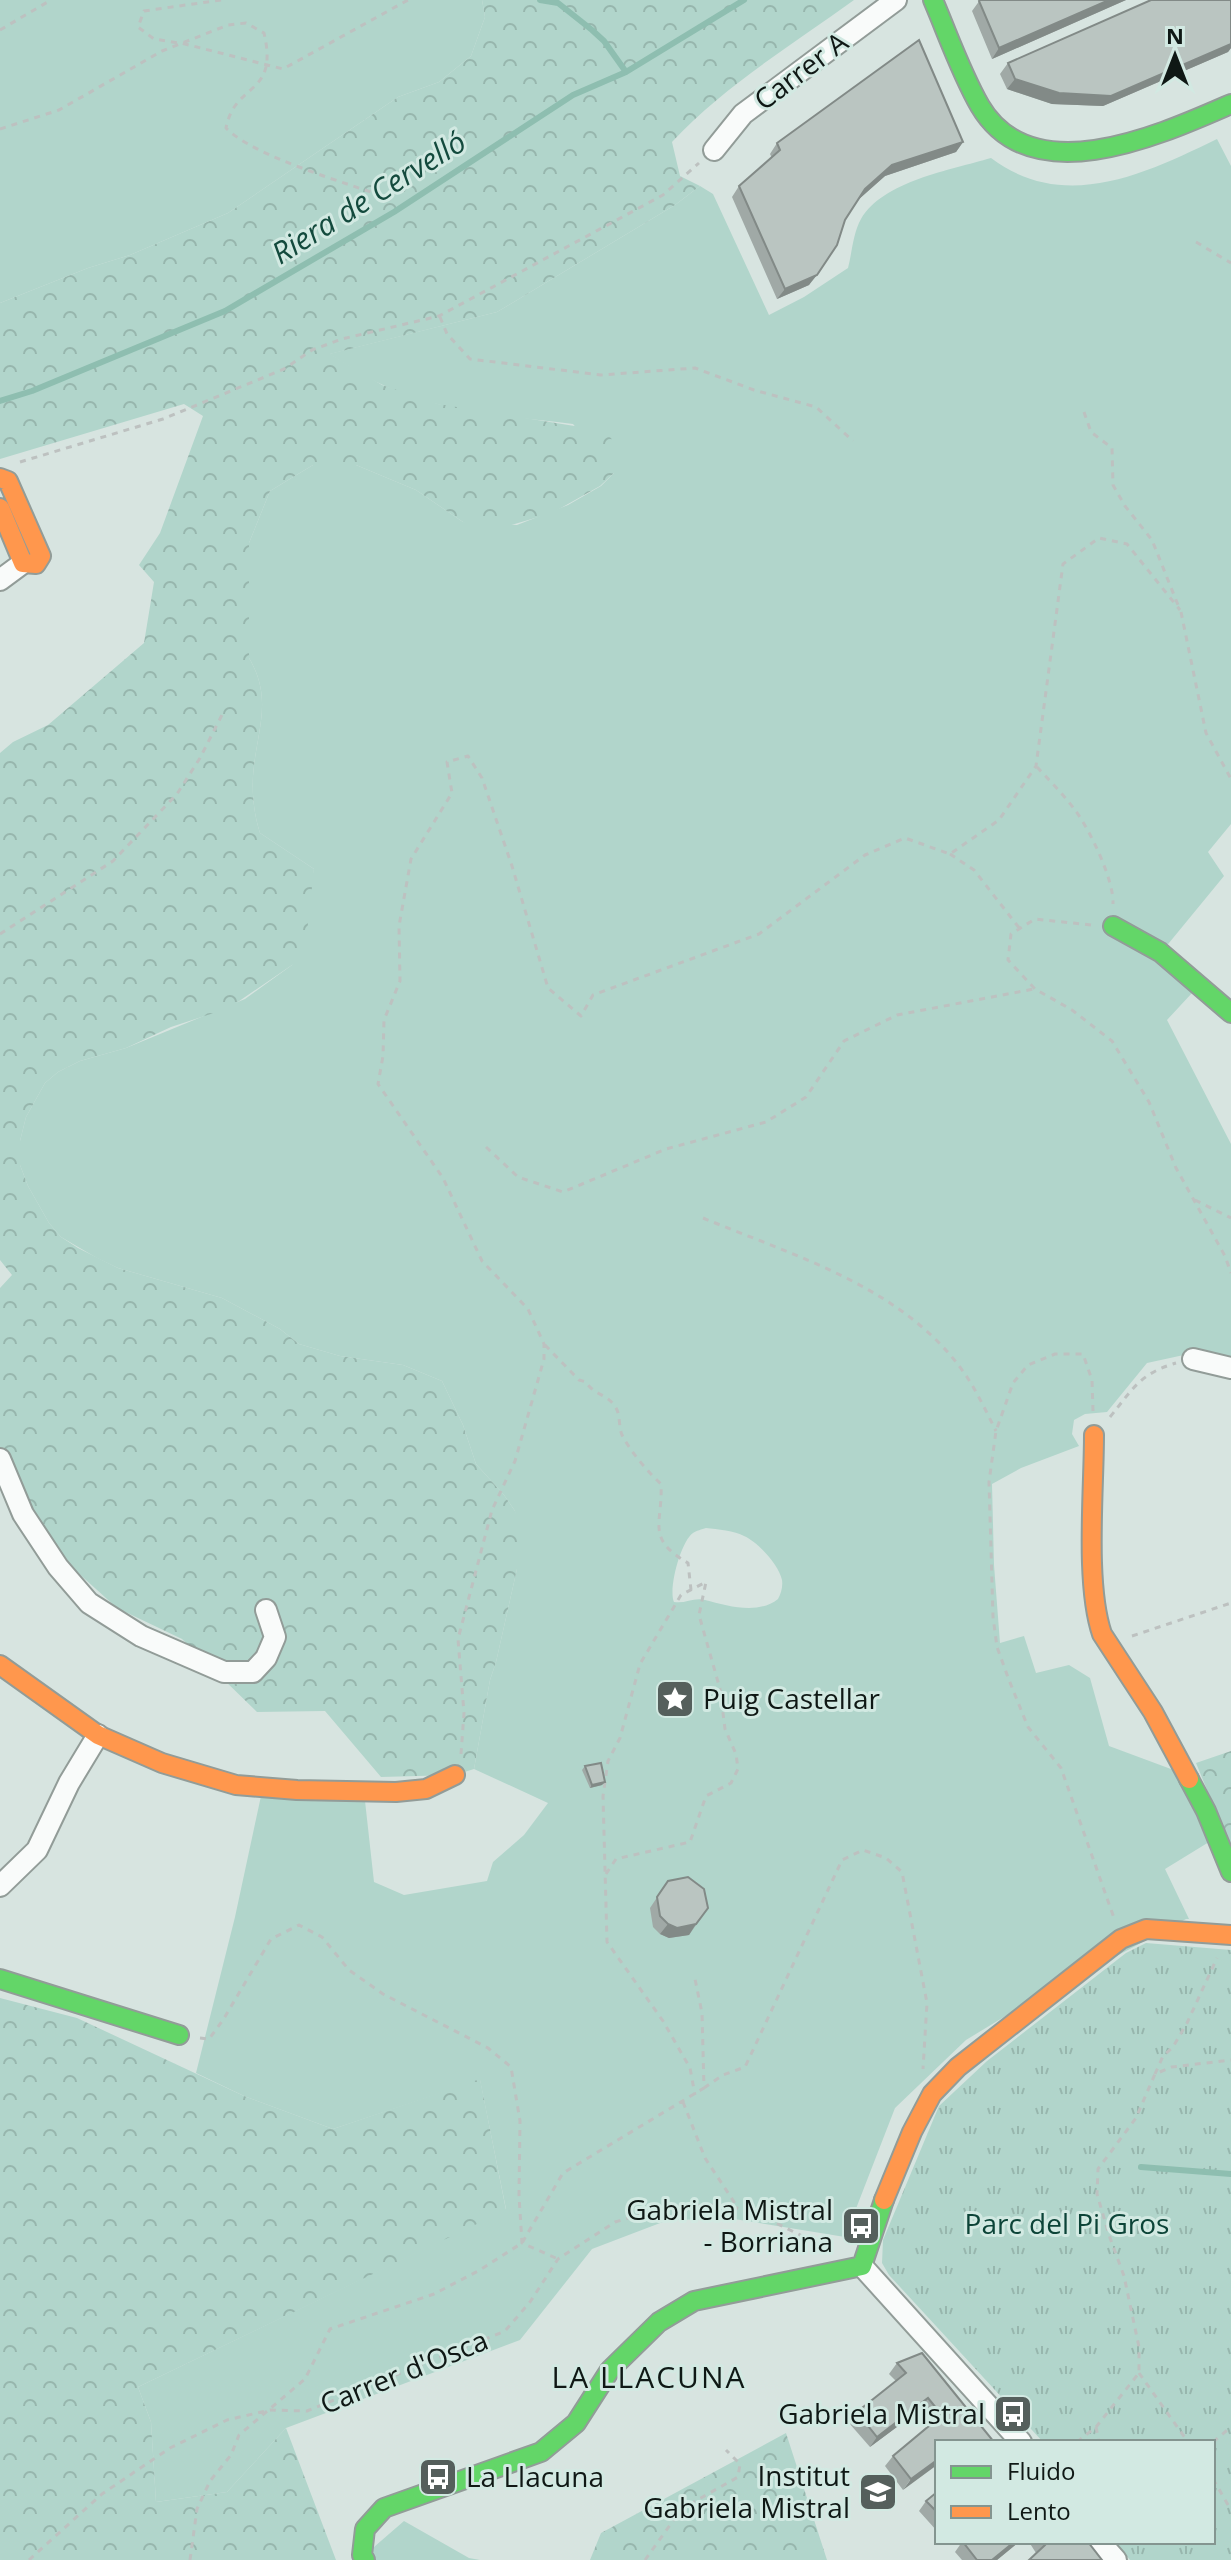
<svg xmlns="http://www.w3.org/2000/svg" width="1231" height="2560" font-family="'Open Sans',sans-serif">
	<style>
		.green { fill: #b1d5cb; fill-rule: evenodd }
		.forest { fill: url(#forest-crowns) }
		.park { fill: url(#park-tufts) }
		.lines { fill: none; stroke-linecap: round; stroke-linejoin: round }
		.stream { stroke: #8ebeb0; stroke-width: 6 }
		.street-casing { stroke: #929c98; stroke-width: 24 }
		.fast-casing { stroke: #929c98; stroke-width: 22 }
		.slow-casing { stroke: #929c98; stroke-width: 22 }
		.path { stroke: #bdc1c0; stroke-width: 3; stroke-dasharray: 6 6; stroke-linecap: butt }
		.street { stroke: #f9fbfa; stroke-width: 20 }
		.fast { stroke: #63d668; stroke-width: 18 }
		.slow { stroke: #ff974d; stroke-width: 18 }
		.wall { fill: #a0a9a6 }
		.shaded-wall { fill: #828a87 }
		.building { fill: #bac5c1; stroke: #828a87; stroke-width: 2 }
		.labels { text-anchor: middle; stroke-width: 6; stroke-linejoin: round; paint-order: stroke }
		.street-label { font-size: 28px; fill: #0f1815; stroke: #d2e9e2 }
		.poi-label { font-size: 28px; fill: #0f1815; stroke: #d2e9e2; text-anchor: end }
		.park-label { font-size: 28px; fill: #0c4438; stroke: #d2e9e2 }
		.water-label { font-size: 30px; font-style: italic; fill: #134a3d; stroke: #d2e9e2 }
		.neighbourhood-label { font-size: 30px; letter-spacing: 2px; fill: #0f1815; stroke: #d2e9e2 }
	</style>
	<defs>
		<pattern id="forest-crowns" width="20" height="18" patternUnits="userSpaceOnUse" patternTransform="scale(2)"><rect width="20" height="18" fill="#b1d5cb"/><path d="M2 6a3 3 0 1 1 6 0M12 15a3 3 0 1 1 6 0" fill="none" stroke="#97b6ad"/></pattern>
		<pattern id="park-tufts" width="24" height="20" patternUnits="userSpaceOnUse" patternTransform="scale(2)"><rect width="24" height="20" fill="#b1d5cb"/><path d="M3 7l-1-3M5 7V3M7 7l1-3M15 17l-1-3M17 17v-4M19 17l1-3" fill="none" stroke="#97b6ad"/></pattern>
	</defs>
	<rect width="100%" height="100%" fill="#d7e4e0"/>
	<path class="green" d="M 0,0 L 482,0 L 485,17 L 471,56 L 439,82 L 398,97 L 228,213 L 130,255 L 88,268 L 0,303 Z
		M 1217,139 L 1231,166 L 1231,824 L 1208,852 L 1224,876 L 1155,960 L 1192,993 L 1167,1020 L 1231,1144 L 1231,1360 L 1193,1353 L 1147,1363 L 1107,1412 L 1085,1414 L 1074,1420 L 1072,1434 L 1079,1446 L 1021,1468 L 992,1484 L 994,1565 L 1000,1643 L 1024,1636 L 1036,1673 L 1069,1665 L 1090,1678 L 1109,1746 L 1179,1772 L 1209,1842 L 1165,1869 L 1189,1919 L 1186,1919 L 1017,2009 L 966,2040 L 895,2108 L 845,2237 L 734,2219 L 668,2220 L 592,2249 L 520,2340 L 286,2428 L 227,2492 L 156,2502 L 151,2422 L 138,2387 L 506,2209 L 480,2080 L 333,2129 L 244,2096 L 196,2073 L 235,1917 L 261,1796 L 365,1801 L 374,1882 L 404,1895 L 487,1881 L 493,1862 L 524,1835 L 548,1803 L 474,1769 L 490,1680 L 496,1662 L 517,1569 L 515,1511 L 504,1495 L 476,1464 L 463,1425 L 442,1381 L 403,1365 L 340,1356 L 299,1344 L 280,1329 L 222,1298 L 118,1268 L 97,1258 L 61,1237 L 49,1223 L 28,1186 L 20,1165 L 20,1141 L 26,1117 L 45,1083 L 58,1072 L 80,1061 L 126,1048 L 245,999 L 292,965 L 314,869 L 260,833 C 254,814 252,796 253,776 C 256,732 274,700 249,658 L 249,543 L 270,491 L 313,465 L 356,465 L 416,490 L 463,522 L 517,525 L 568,505 L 601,486 L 614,473 L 573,424 C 510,416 442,413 383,385 C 364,377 347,364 329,354 L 497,312 L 675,205 L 700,186 L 713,194 L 769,315 L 804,297 L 848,268 C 852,253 853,233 861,219 C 883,181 951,170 991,158 C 1064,213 1145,174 1217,139 ZM 706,1528 C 717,1529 735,1531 744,1536 C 758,1542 779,1565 782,1580 C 783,1587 781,1593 778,1599 C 758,1615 728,1606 705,1600 C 694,1597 685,1604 674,1602 C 668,1589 681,1541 693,1533 C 696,1531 702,1529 706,1528 Z
		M 404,2521 L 469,2558 L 480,2560 L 359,2560 Z"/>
	<path class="forest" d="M 482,0 L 854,0 C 792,45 724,86 672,142 L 680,176 L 700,186 L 675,205 L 497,312 L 330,354 L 382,385 L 438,404 L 593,429 L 611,438 L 620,456 L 614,473 L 600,486 L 552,513 L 498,529 L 479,529 L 463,522 L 416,490 L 356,465 L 313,465 L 270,491 L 249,543 L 249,658 C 274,700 256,732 253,776 C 252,796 254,814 260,833 L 314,869 L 305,951 L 292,965 L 229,1008 L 171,1027 L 126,1048 L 80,1061 L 58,1072 L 45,1083 L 26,1117 L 20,1141 L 20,1165 L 28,1186 L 49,1223 L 61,1237 L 78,1248 L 118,1268 L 222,1298 L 280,1329 L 299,1344 L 340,1356 L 403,1365 L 442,1381 L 463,1425 L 476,1464 L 504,1495 L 515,1511 L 520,1530 L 517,1569 L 496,1662 L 490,1680 L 474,1769 L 455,1775 L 381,1777 L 325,1711 L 257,1712 L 182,1639 L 117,1608 L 76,1571 L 40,1525 L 0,1450 L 0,1288 L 12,1275 L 0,1260 L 0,753 L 13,742 L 48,725 L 144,643 L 154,582 L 139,565 L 160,533 L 203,416 L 184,404 L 0,459 L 0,303 L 88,268 L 130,255 L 228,213 L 398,97 L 439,82 L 471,56 L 485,17 Z
		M 1231,1751 L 1231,1848 L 1196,1763 Z
		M 0,1998 L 77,2018 L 244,2096 L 333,2129 L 480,2079 L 506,2210 L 138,2387 L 151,2422 L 156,2502 L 227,2492 L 286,2428 L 336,2560 L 0,2560 Z
		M 786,2433 L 827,2560 L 590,2560 L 601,2533 Z"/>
	<path class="park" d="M 1146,1943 L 1231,1950 L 1231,2560 L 1130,2560 L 1115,2542 L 1213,2542 L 1213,2442 L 1043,2442 L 889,2275 L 882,2263 L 883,2240 L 939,2106 L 987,2061 L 1126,1953 Z"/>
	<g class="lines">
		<path class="stream" d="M 540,0 L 558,3 L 592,30 L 604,41 L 626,72
			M 0,401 L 32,391 L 225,311 L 394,212 L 573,95 L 626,72 L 744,0
			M 1141,2167 L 1231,2174"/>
		<defs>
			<path id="street" d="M 714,150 L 743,114 L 896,0
				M 0,580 L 23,563
				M 1193,1359 L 1231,1368
				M 0,1459 L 23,1514 L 58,1567 L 89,1603 L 141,1636 L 224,1672 L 253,1672 L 266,1658 L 275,1637 L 266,1610
				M 0,1886 L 37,1850 L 69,1783 L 98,1735
				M 862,2266 L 1021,2442
				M 1100,2542 L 1116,2560"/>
			<path id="fast" d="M 933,0 C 948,35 961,73 980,106 C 1032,194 1162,134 1231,104
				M 1113,926 L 1160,952 L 1231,1013
				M 1189,1779 L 1206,1811 L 1231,1872
				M 0,1979 L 179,2035
				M 365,2560 L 362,2555 L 365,2529 L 384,2508 L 541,2452 L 576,2423 L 610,2370 L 659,2322 L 694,2301 L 862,2266 L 884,2200"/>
			<path id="slow" d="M 0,478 L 8,481 L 41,556 L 36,564 L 23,563 L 0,508
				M 1094,1435 C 1094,1490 1085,1584 1102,1634 L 1153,1712 L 1189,1779
				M 0,1665 L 98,1735 L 162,1763 L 236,1785 L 297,1790 L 396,1792 L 426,1789 L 455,1775
				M 884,2200 L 912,2132 L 932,2094 L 958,2067 L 1121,1939 L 1146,1929 L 1231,1935"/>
		</defs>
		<use href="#street" class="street-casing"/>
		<use href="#fast" class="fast-casing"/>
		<use href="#slow" class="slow-casing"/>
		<path class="path" d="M 221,0 L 144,11 L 138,27 L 154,39 L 185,44 L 283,69 L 408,0
			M 0,30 L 51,0
			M 0,129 L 59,110 L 162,51 L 228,25 L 246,23 L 264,33 C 279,97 235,81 226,128 C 254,157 350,184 391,199
			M 1196,242 L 1231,263
			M 440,317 L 447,334 L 470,359 L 601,375 L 695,368 L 754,390 L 816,407 L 853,441
			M 1084,412 L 1091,432 L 1112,448 L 1113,485 L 1125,506 L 1152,540 L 1178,605
			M 20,462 L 163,419 L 284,369 L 312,350 L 342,339 L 439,316 L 663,195 L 699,163
			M 1181,612 L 1206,733 L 1231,779
			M 1037,767 C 1050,781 1064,795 1075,810 C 1090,830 1114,880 1113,904
			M 950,854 L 974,870 L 1020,929
			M 1091,925 L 1035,919 L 1011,934 L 1008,960 L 1035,989 L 1072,1010 L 1112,1041 L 1149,1102 L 1176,1168 L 1225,1256 L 1231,1273
			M 0,934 L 113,861 L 177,794 L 200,758 L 223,713
			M 486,1147 L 518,1177 L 563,1192 L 666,1149 L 766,1122 L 806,1097 L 844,1041 L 897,1015 L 1034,989
			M 1195,1200 L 1231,1218
			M 703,1218 C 797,1257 907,1288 967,1377 C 978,1394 987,1413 996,1431
			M 545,1345 L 579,1380 L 586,1382 C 593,1394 606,1394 614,1405 C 621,1413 618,1425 622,1435 C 631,1452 647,1471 661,1484 C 663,1524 645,1538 688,1563 L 691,1590
			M 1093,1411 L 1092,1380 L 1083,1354 L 1055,1354 L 1028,1365 L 1013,1383 L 996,1431 L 989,1482 L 993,1617 L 997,1647 L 1009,1680 L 1028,1727 L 1061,1768 L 1114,1918
			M 1110,1417 C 1133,1389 1139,1374 1176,1363
			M 1132,1636 L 1231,1603
			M 461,1754 L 464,1713 L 458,1639 L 492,1510 L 515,1461 L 544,1359 L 544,1344 L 528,1309 L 482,1261 L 443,1178 L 378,1084 L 383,1056 L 384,1020 L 400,981 L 399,926 L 411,859 L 452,793 L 447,762 L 468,756 L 482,778 L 512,866 L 548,988 L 581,1016 L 593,995 L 759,934 L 865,855 L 905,838 L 950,854 L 999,820 L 1036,766 L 1063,564 L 1099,538 L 1127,544 L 1180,610
			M 606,1874 L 616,1859 L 690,1842 L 706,1796 L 731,1783 L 738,1769 L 736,1754 L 725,1729 L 720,1689 L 699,1615 L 706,1582 L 681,1595 L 640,1664 L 620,1738 L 608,1761 L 603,1796 L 607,1942 L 663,2021 L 690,2068 L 695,2095
			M 200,2038 L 209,2039 L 223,2020 L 271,1939 L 299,1925 L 322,1937 L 349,1970 L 383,1994 L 488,2048 L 511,2067 L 520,2121 L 519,2196 L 522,2243 L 558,2259
			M 1155,2074 L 1163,2056 L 1173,2047 L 1187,2023 L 1217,1958
			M 704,2088 L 723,2075 L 745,2067 L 842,1860 L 863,1850 L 886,1858 L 902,1872 L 927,2003 L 923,2069
			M 683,2102 L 705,2158 L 738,2208
			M 1139,2373 L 1188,2442
			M 1096,2427 L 1099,2442
			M 1077,2442 L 1096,2427 L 1139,2373 L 1139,2347 L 1124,2276 L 1109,2235 L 1097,2194 L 1098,2169 L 1136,2118 L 1155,2074 L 1172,2067 L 1231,2060
			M 1213,2442 L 1231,2427
			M 1213,2479 L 1231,2510
			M 29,2560 L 102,2494 L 170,2448 L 227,2420 L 270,2410 L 307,2411 L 505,2331 L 530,2302 L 558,2259 L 615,2222 L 671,2206 L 718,2205 L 750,2210 L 826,2248
			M 190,2560 L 197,2509 L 210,2481 L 231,2455 L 239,2435 L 305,2379 L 330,2329 L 434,2294 L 480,2270 L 522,2243 L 563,2173 L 704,2088 L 702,2013 L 695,1979
			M 645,2560 L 678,2514 L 692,2503 L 738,2477 L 740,2464 L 726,2450"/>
		<use href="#street" class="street"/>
		<use href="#fast" class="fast"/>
		<use href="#slow" class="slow"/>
	</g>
	<path class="wall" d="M 980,0 L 1126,0 L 992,59 L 972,11 Z
		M 1231,0 L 1231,48 L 1228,52 L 1103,106 L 1052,104 L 1007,89 L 1000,74 L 1008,63 Z
		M 963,142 L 956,152 L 885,176 L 859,199 L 845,220 L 809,285 L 777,299 L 732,197 L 739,186 L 772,158 L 770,154 L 777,143 Z
		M 585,1766 L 602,1785 L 590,1788 L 582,1770 Z
		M 668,1881 L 708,1908 L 689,1935 L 669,1938 L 660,1934 L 653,1927 L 650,1908 Z
		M 897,2363 L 994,2442 L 937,2442 L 903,2490 L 885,2466 L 893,2456 L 933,2423 L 921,2409 L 870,2447 L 849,2423 L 857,2412 L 896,2381 L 889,2374 Z
		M 937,2492 L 937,2531 L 919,2511 L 926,2501 Z
		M 962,2542 L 1019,2542 L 997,2560 L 962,2560 L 955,2552 Z
		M 1029,2542 L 1088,2542 L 1036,2553 Z"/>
	<path class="shaded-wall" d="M 1109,0 L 1126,0 L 992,59 L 999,48 Z
		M 1231,44 L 1231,48 L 1228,52 L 1103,106 L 1052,104 L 1007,89 L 1015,79 Z
		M 963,142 L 956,152 L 885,176 L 858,200 L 865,189 L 892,165 Z
		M 817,275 L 809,285 L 777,299 L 785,289 Z
		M 605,1782 L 602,1785 L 590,1788 L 592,1785 Z
		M 668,1924 L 696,1924 L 689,1935 L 669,1938 L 660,1934 Z
		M 928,2398 L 921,2409 L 870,2447 L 877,2437 Z
		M 937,2460 L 937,2465 L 903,2490 L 911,2479 Z
		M 1014,2542 L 1019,2542 L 997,2560 L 992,2560 Z"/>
	<path class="building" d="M 980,0 L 1109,0 L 999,48 L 979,1 Z
		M 1151,0 L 1231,0 L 1231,44 L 1111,96 L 1059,93 L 1015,79 L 1008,63 Z
		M 919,40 L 963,142 L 892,165 L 865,189 L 845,220 L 837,245 L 817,275 L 785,289 L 739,186 L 780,150 L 777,143 Z
		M 601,1763 L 605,1782 L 592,1785 L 585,1766 Z
		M 688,1877 L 704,1889 L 708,1908 L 696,1924 L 677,1928 L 668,1924 L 660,1916 L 657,1897 L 668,1881 Z
		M 922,2353 L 994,2442 L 937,2442 L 937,2460 L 911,2479 L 893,2456 L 942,2415 L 928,2398 L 877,2437 L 857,2412 L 906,2373 L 897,2363 Z
		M 937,2492 L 937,2512 L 926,2501 Z
		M 963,2542 L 1014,2542 L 992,2560 L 977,2560 Z
		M 1043,2542 L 1088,2542 L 1102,2560 L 1029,2560 L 1045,2545 Z"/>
	<defs>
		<symbol id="sight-square" viewBox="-11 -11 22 22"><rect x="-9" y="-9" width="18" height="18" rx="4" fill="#555f5c" stroke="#d2e9e2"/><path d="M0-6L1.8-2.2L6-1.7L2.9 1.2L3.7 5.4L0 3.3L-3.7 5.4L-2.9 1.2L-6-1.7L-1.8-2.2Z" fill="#fff"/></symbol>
		<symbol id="bus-square" viewBox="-11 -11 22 22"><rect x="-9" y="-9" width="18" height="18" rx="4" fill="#555f5c" stroke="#d2e9e2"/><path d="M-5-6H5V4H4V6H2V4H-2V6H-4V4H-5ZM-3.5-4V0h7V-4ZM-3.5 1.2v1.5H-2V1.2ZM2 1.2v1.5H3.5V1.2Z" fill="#fff"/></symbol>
		<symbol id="school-square" viewBox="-11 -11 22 22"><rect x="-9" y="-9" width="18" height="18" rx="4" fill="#555f5c" stroke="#d2e9e2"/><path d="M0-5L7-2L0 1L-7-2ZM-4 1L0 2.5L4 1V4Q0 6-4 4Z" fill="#fff"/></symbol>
	</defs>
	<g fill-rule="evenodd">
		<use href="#sight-square" x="653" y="1677" width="44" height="44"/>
		<use href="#bus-square" x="839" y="2204" width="44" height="44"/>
		<use href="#bus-square" x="991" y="2392" width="44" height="44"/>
		<use href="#bus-square" x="416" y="2455" width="44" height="44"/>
		<use href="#school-square" x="856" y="2470" width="44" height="44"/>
	</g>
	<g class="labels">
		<g class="street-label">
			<text transform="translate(801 71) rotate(-37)" y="10">Carrer A</text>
			<text transform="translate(404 2372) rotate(-22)" y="10">Carrer d'Osca</text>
		</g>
		<g class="poi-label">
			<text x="703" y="1709" text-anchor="start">Puig Castellar</text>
			<text x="833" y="2220">Gabriela Mistral<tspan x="833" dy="32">- Borriana</tspan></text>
			<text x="985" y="2424">Gabriela Mistral</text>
			<text x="850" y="2486">Institut<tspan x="850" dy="32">Gabriela Mistral</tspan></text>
			<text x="466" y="2487" text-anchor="start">La Llacuna</text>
		</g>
		<g class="park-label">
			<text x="1067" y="2234">Parc del Pi Gros</text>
		</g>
		<g class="water-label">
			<text transform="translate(369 198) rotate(-32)" y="10">Riera de Cervelló</text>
		</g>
		<g class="neighbourhood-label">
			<text x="649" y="2388">LA LLACUNA</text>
		</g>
	</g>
	<rect x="935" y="2440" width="280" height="104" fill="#d2e9e2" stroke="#849590" stroke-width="2"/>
	<rect x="951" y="2466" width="40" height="12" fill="#63d668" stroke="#849590" stroke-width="2"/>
	<text x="1007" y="2480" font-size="24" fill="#0f1815">Fluido</text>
	<rect x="951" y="2506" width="40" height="12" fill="#ff974d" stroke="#849590" stroke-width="2"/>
	<text x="1007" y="2520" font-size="24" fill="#0f1815">Lento</text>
	<g transform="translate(1175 56)" stroke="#d2e9e2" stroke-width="6" paint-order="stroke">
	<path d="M0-6L14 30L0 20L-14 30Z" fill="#0f1815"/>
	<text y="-12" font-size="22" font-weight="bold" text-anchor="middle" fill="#0f1815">N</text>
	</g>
</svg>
